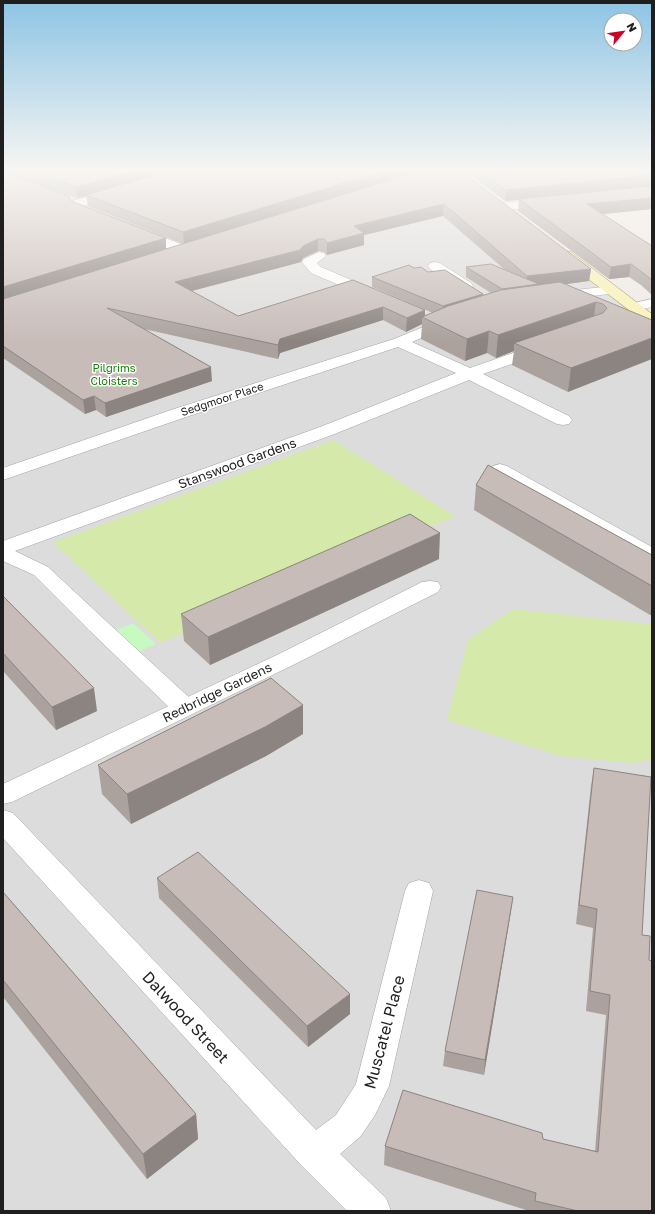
<svg xmlns="http://www.w3.org/2000/svg" width="655" height="1214" font-family="'Golos Text',sans-serif">
	<style>
		.residential { fill: #dddcdc }
		.grass { fill: #d5eaaa }
		.park { fill: #c7fac1 }
		.lines { fill: none; stroke-linecap: round; stroke-linejoin: round }
		.pedestrian-casing { stroke: #a3a3a3; stroke-width: 1 }
		.minor-casing { stroke: #a3a3a3; stroke-width: 1 }
		.secondary-casing { stroke: #787004; stroke-width: 1 }
		.pedestrian { fill: #fff; fill-rule: evenodd }
		.minor { fill: #fff; fill-rule: evenodd }
		.secondary { fill: #faf2b8; fill-rule: evenodd }
		.wall { fill: #aba29e; fill-rule: evenodd }
		.shaded-wall { fill: #8b8481 }
		.building { fill: #c7bcb8; stroke: #8b8481 }
		.labels { text-anchor: middle; stroke-width: 3; stroke-linejoin: round; paint-order: stroke }
		.far-park-label { font-size: 11px; fill: #157f0a; stroke: #fff }
		.far-street-label { font-size: 11px; fill: #1f1f1f; stroke: #fff }
		.street-label { font-size: 13px; fill: #1f1f1f; stroke: #fff }
		.near-street-label { font-size: 16px; fill: #1f1f1f; stroke: #fff }
	</style>
	<rect width="100%" height="100%" fill="#f0eae5"/>
	<path class="residential" d="M 3,171 L 441,171 L 606,291 L 652,331 L 652,1211 L 3,1211 Z"/>
	<path class="grass" d="M 333,440 L 455,516 L 160,643 L 53,542 Z
		M 513,609 L 652,624 L 652,759 L 633,763 L 561,756 L 447,720 L 468,640 Z"/>
	<path class="park" d="M 133,623 L 156,644 L 137,652 L 114,631 Z"/>
	<g class="lines">
		<defs>
			<path id="pedestrian" d="M 97,618 L 105,620 L 193,701 L 196,707 L 193,713 L 184,715 L 175,713 L 89,630 L 86,625 L 89,620 Z"/>
			<path id="minor" d="M 115,189 L 119,190 L 121,193 L 119,196 L 76,208 L 72,207 L 70,204 L 72,201 Z
				M 547,198 L 551,199 L 553,202 L 551,205 L 502,211 L 498,210 L 496,207 L 498,204 L 502,203 Z
				M 138,228 L 189,247 L 191,250 L 189,253 L 179,253 L 133,235 L 132,232 L 133,229 Z
				M 319,252 L 324,253 L 326,256 L 317,263 L 321,267 L 377,291 L 379,294 L 377,297 L 372,298 L 367,297 L 311,273 L 302,262 L 304,259 Z
				M 435,262 L 440,263 L 471,283 L 473,286 L 471,289 L 466,290 L 461,289 L 430,269 L 428,266 L 430,263 Z
				M 612,286 L 617,287 L 619,290 L 617,293 L 558,300 L 553,299 L 551,296 L 553,293 L 558,292 Z
				M 652,299 L 652,307 L 635,311 L 630,310 L 628,307 L 630,304 Z
				M 450,316 L 455,317 L 457,320 L 455,323 L 412,342 L 470,368 L 536,345 L 542,343 L 548,345 L 550,348 L 548,351 L 483,374 L 569,416 L 572,420 L 569,424 L 563,425 L 557,424 L 469,380 L 332,435 L 15,551 L 48,567 L 105,620 L 108,625 L 105,630 L 97,632 L 89,630 L 34,575 L 3,561 L 3,541 L 320,427 L 456,373 L 398,347 L 186,417 L 3,480 L 3,468 L 174,409 L 394,339 Z
				M 500,464 L 507,466 L 652,547 L 652,562 L 645,560 L 493,474 L 491,470 L 493,466 Z
				M 430,581 L 438,582 L 441,587 L 438,592 L 295,664 L 12,802 L 3,804 L 3,784 L 279,654 L 422,582 Z
				M 3,810 L 13,813 L 316,1130 L 336,1115 L 356,1084 L 405,891 L 409,883 L 419,880 L 429,883 L 433,891 L 389,1086 L 375,1115 L 360,1137 L 340,1154 L 386,1198 L 391,1211 L 347,1211 L 301,1165 L 3,838 Z"/>
			<path id="secondary" d="M 566,251 L 571,252 L 652,314 L 652,325 L 647,324 L 561,258 L 559,255 L 561,252 Z"/>
		</defs>
		<use href="#pedestrian" class="pedestrian-casing"/>
		<use href="#minor" class="minor-casing"/>
		<use href="#secondary" class="secondary-casing"/>
		<use href="#pedestrian" class="pedestrian"/>
		<use href="#minor" class="minor"/>
		<use href="#secondary" class="secondary"/>
	</g>
	<path class="wall" d="M 3,171 L 71,201 L 166,249 L 183,244 L 88,206 L 86,196 L 77,198 L 7,173 L 7,171 L 419,171 L 358,190 L 420,171 L 591,269 L 589,281 L 565,284 L 652,320 L 568,392 L 512,365 L 514,351 L 496,358 L 487,353 L 465,361 L 421,339 L 422,324 L 406,332 L 383,320 L 280,353 L 278,359 L 144,329 L 212,381 L 106,417 L 96,410 L 85,414 L 3,358 ZM 443,216 L 505,270 L 466,267 L 466,277 L 491,293 L 483,295 L 483,294 L 428,272 L 414,268 L 372,277 L 372,287 L 433,313 L 425,316 L 353,280 L 238,316 L 192,291 L 301,262 L 303,258 L 318,251 L 324,252 L 327,255 L 364,245 L 364,235 Z
		M 465,171 L 652,171 L 652,209 L 602,214 L 652,246 L 652,295 L 641,285 L 629,277 L 609,279 L 518,211 L 519,200 L 505,201 Z
		M 476,485 L 652,555 L 652,614 L 650,615 L 474,510 Z
		M 439,559 L 210,665 L 184,641 L 181,614 Z
		M 3,596 L 97,711 L 56,730 L 3,671 Z
		M 303,734 L 266,756 L 131,824 L 102,794 L 98,765 Z
		M 594,768 L 649,960 L 652,1211 L 529,1211 L 384,1165 L 385,1146 L 543,1139 L 595,1151 L 606,1015 L 586,1011 L 593,928 L 576,924 L 591,786 Z
		M 157,878 L 350,1014 L 308,1047 L 159,898 Z
		M 3,892 L 196,1114 L 198,1139 L 147,1179 L 3,997 Z
		M 513,897 L 484,1075 L 443,1066 L 445,1051 Z"/>
	<path class="shaded-wall" d="M 133,171 L 172,171 L 86,195 L 86,196 L 77,198 L 76,187 Z
		M 384,171 L 419,171 L 184,244 L 183,232 Z
		M 652,175 L 652,186 L 505,201 L 506,190 Z
		M 652,198 L 652,209 L 585,216 L 587,204 Z
		M 444,204 L 443,216 L 364,235 L 364,245 L 327,255 L 327,243 L 354,226 Z
		M 166,238 L 166,250 L 3,300 L 3,287 Z
		M 318,239 L 318,251 L 303,258 L 301,262 L 176,295 L 175,282 L 303,246 Z
		M 631,264 L 629,277 L 609,279 L 611,267 Z
		M 591,269 L 589,281 L 538,288 L 501,299 L 502,289 L 526,286 L 527,276 Z
		M 483,294 L 482,304 L 442,316 L 443,306 Z
		M 596,302 L 593,324 L 514,343 L 514,351 L 496,358 L 498,335 Z
		M 383,307 L 383,320 L 280,353 L 278,359 L 278,345 L 280,339 Z
		M 425,310 L 425,318 L 422,317 L 422,324 L 406,332 L 407,318 Z
		M 489,331 L 487,353 L 465,361 L 467,339 Z
		M 652,338 L 652,359 L 568,392 L 571,368 Z
		M 211,367 L 212,381 L 106,417 L 105,403 Z
		M 94,396 L 96,410 L 85,414 L 83,400 Z
		M 440,533 L 439,559 L 210,665 L 208,637 Z
		M 652,604 L 652,614 L 650,615 Z
		M 94,688 L 97,711 L 56,730 L 52,707 Z
		M 303,705 L 303,734 L 266,756 L 131,824 L 127,794 Z
		M 513,897 L 511,911 L 484,1075 L 485,1060 Z
		M 350,994 L 350,1014 L 308,1047 L 307,1026 Z
		M 196,1114 L 198,1139 L 147,1179 L 143,1154 Z"/>
	<path class="building" d="M 3,171 L 68,196 L 71,201 L 166,238 L 3,287 Z
		M 31,171 L 133,171 L 76,187 Z
		M 169,171 L 384,171 L 183,232 L 86,195 Z
		M 420,171 L 461,171 L 591,269 L 527,276 L 444,204 L 354,226 L 364,233 L 327,243 L 324,239 L 318,239 L 303,246 L 300,250 L 175,282 L 238,316 L 353,280 L 425,310 L 407,318 L 383,307 L 280,339 L 278,345 L 107,308 L 211,367 L 105,403 L 94,396 L 83,400 L 3,346 L 3,299 Z
		M 480,171 L 652,171 L 652,175 L 506,190 Z
		M 652,186 L 652,198 L 587,204 L 652,246 L 652,280 L 643,273 L 631,264 L 611,267 L 519,199 Z
		M 491,264 L 539,284 L 502,289 L 466,267 Z
		M 409,265 L 414,268 L 421,267 L 428,272 L 445,270 L 483,294 L 443,306 L 372,277 Z
		M 560,282 L 652,320 L 652,338 L 571,368 L 514,343 L 603,313 L 607,308 L 603,304 L 596,302 L 498,335 L 489,331 L 467,339 L 422,317 L 448,306 L 501,290 Z
		M 488,465 L 652,555 L 652,586 L 476,485 Z
		M 410,514 L 440,533 L 208,637 L 181,614 Z
		M 3,596 L 94,688 L 52,707 L 3,653 Z
		M 271,678 L 303,705 L 265,727 L 127,794 L 98,765 Z
		M 594,768 L 651,777 L 642,935 L 650,936 L 649,960 L 652,961 L 652,1211 L 578,1211 L 535,1201 L 536,1193 L 385,1146 L 403,1090 L 542,1133 L 543,1139 L 598,1152 L 610,995 L 590,991 L 597,909 L 579,905 Z
		M 198,852 L 350,994 L 307,1026 L 157,878 Z
		M 477,890 L 513,897 L 485,1060 L 445,1051 Z
		M 3,892 L 196,1114 L 143,1154 L 3,980 Z"/>
	<linearGradient id="sky" x2="0" y2="1"><stop stop-color="#8dc4e4"/><stop offset="0.5" stop-color="#f8f6f3"/><stop offset="1" stop-color="#f8f6f3" stop-opacity="0"/></linearGradient>
	<rect width="655" height="341" fill="url(#sky)"/>
	<g class="labels">
		<g class="far-park-label">
			<text x="114" y="372">Pilgrims<tspan x="114" dy="13">Cloisters</tspan></text>
		</g>
		<g class="far-street-label">
			<text transform="translate(222 399) rotate(-18)" y="4">Sedgmoor Place</text>
		</g>
		<g class="street-label">
			<text transform="translate(237 463) rotate(-20)" y="5">Stanswood Gardens</text>
			<text transform="translate(217 692) rotate(-26)" y="5">Redbridge Gardens</text>
		</g>
		<g class="near-street-label">
			<text transform="translate(186 1017) rotate(47)" y="6">Dalwood Street</text>
			<text transform="translate(384 1032) rotate(-75)" y="6">Muscatel Place</text>
		</g>
	</g>
	<rect width="655" height="1214" fill="none" stroke="#1f1f1f" stroke-width="8"/>
	<g transform="translate(623 32) rotate(61)"><circle r="19" fill="#ffffff" stroke="#a5a5a5"/>
	<path d="M0-3L7 15L0 10L-7 15Z" fill="#cd0025"/>
	<text y="-6" font-size="11" font-weight="bold" text-anchor="middle" fill="#1f1f1f">N</text>
	</g>
</svg>
